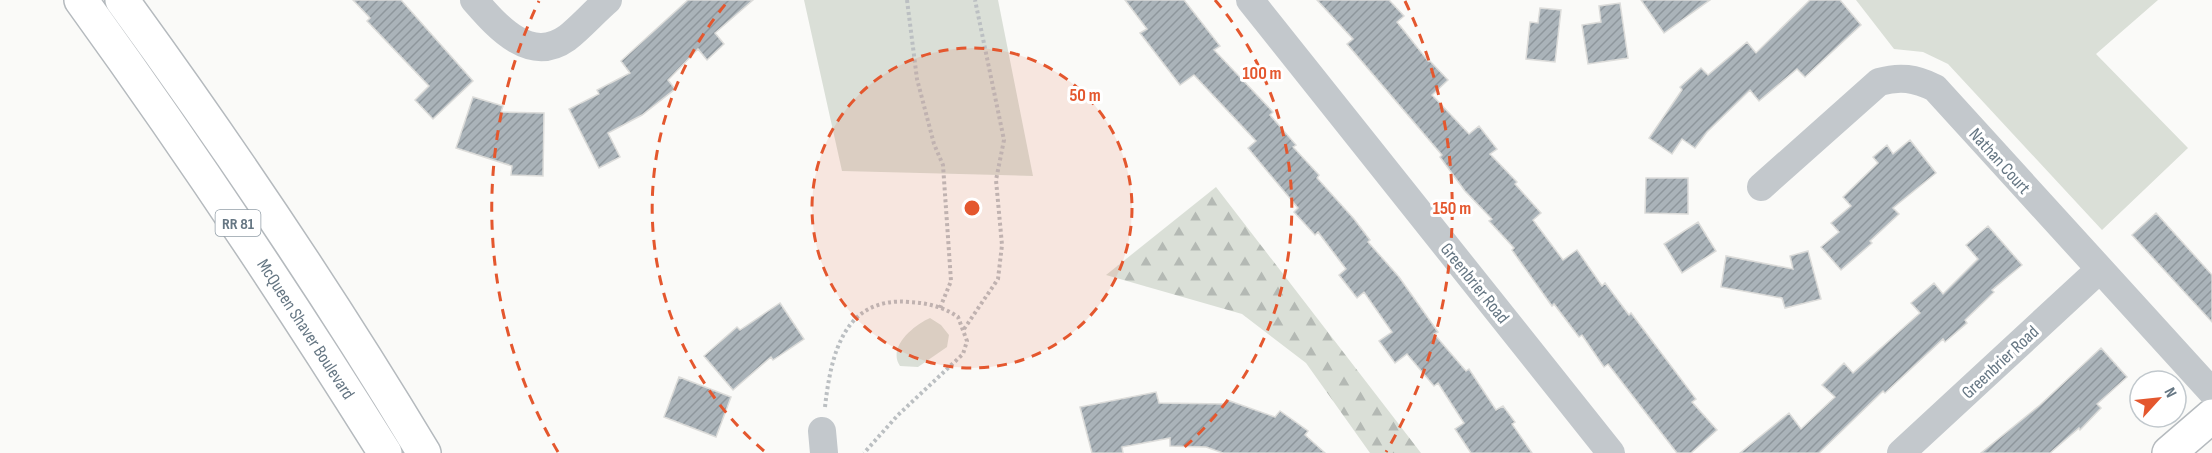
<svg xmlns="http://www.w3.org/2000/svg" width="2212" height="453" font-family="'Sofia Sans Condensed',sans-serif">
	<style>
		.green { fill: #dadfd7 }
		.forest { fill: url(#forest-firs) }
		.building { fill: url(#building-hatch); stroke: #dcdcda; stroke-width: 1.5 }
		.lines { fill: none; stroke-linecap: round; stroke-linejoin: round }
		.major-casing { stroke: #b5babe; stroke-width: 36 }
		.path { stroke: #bbbfc2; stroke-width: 4; stroke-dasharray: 3 3; stroke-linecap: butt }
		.minor { stroke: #c3c8cc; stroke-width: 28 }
		.major { stroke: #fff; stroke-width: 33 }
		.ring { fill: none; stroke: #e4572e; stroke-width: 3; stroke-dasharray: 10 8 }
		.labels { text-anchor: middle; stroke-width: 6; stroke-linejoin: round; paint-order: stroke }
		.shield { fill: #fff; stroke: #939fa8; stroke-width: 1.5 }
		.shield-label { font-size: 16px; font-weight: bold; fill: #657683 }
		.street-label { font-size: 18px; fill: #657683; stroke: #fff }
		.centre { fill: #e4572e; stroke: #fff; stroke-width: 3 }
		.ring-label { font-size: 18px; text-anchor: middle; font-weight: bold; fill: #e4572e; stroke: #fff; stroke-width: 6; stroke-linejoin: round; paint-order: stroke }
	</style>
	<defs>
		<pattern id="forest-firs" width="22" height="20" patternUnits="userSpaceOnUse" patternTransform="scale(1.5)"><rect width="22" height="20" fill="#dadfd7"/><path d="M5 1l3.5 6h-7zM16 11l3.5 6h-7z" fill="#b4b9b4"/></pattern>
		<pattern id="building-hatch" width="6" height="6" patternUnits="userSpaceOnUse" patternTransform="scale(1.5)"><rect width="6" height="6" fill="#aab3b9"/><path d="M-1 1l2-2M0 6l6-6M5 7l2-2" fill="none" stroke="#8e969c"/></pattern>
	</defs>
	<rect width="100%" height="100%" fill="#fafaf8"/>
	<path class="green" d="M 804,0 L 998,0 L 1033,176 L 842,171 Z
		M 1856,0 L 2158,0 L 2096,54 L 2188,148 L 2102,230 L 1948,64 L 1923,52 L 1894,49 Z
		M 930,318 L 941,325 L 949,335 L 947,347 L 918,367 L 900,366 C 887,347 914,325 930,318 Z"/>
	<path class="forest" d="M 1216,187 L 1421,453 L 1370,453 L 1306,363 L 1242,314 L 1106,275 Z"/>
	<path class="building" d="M 353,0 L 401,0 L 473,81 L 433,119 L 415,100 L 429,86 L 367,21 L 370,18 Z
		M 688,0 L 753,0 L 715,33 L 724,44 L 707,60 L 698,49 L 668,80 L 675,89 L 642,115 L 608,133 L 620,157 L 599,168 L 569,109 L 599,94 L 597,90 L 630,73 L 621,61 Z
		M 1125,0 L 1184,0 L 1220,46 L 1214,50 L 1273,112 L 1270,115 L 1296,145 L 1293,147 L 1319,175 L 1317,178 L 1354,219 L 1370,240 L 1368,242 L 1399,277 L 1438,332 L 1434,334 L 1466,371 L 1469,369 L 1496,410 L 1503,406 L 1515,422 L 1512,424 L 1532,453 L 1471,453 L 1455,429 L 1464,423 L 1438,383 L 1434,386 L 1407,354 L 1395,363 L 1379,341 L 1392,332 L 1364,292 L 1357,298 L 1339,275 L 1346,269 L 1318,232 L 1315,235 L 1294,212 L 1298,208 L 1248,148 L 1256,141 L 1194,75 L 1180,85 L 1140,33 L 1147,29 Z
		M 1317,0 L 1389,0 L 1404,16 L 1397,22 L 1428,61 L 1429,60 L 1448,80 L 1432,95 L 1469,134 L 1479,126 L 1497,149 L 1490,154 L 1517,182 L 1515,184 L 1541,213 L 1533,220 L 1563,260 L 1577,250 L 1602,286 L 1605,283 L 1629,315 L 1631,313 L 1696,399 L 1692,402 L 1717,430 L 1691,453 L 1677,453 L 1608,364 L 1604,367 L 1582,335 L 1579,337 L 1554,304 L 1552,306 L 1512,250 L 1514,248 L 1489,221 L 1492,219 L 1465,191 L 1440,157 L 1442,155 L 1347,44 L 1353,39 Z
		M 1641,0 L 1710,0 L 1664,33 Z
		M 1810,0 L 1840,0 L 1861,25 L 1805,77 L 1797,69 L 1759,101 L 1750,90 L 1707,132 L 1695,148 L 1682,139 L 1672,154 L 1649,138 L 1682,90 L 1680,87 L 1701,68 L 1708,75 L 1747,42 L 1756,53 Z
		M 1620,3 L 1628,58 L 1588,64 L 1582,25 L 1601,22 L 1599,6 Z
		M 1540,8 L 1561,10 L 1555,62 L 1526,59 L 1530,22 L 1538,23 Z
		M 473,97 L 503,106 L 501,112 L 544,113 L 543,176 L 511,175 L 512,166 L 456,148 Z
		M 1910,140 L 1936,173 L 1893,208 L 1899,214 L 1870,241 L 1872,243 L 1841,270 L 1821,247 L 1839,232 L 1831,223 L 1851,206 L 1843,197 L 1878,163 L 1873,157 L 1887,145 L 1893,154 Z
		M 1646,178 L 1688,178 L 1688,214 L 1645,213 Z
		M 2156,213 L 2212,275 L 2212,322 L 2132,235 Z
		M 1698,222 L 1716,251 L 1682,273 L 1664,244 Z
		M 1988,226 L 2022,265 L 1992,290 L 1994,292 L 1965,320 L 1967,323 L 1945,342 L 1943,339 L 1885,393 L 1883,391 L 1819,453 L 1740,453 L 1789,413 L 1801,429 L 1835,397 L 1822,385 L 1844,363 L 1853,373 L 1920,313 L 1911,303 L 1934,283 L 1943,294 L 1978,259 L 1966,245 Z
		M 1808,251 L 1821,299 L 1785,308 L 1782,298 L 1721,287 L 1726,256 L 1793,269 L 1790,256 Z
		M 780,303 L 804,339 L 773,360 L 771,357 L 733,390 L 704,356 L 737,327 L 740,330 Z
		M 2101,348 L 2127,377 L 2097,404 L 2101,408 L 2080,430 L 2079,428 L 2050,453 L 1981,453 L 2040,405 Z
		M 679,377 L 731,397 L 716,437 L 664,417 Z
		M 1156,392 L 1159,403 L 1225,404 L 1227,400 L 1275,417 L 1280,411 L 1308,431 L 1305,435 L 1325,453 L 1223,453 L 1206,447 L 1170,446 L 1170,438 L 1122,447 L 1123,453 L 1092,453 L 1080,407 Z"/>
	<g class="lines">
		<defs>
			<path id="major" d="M 81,0 C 188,148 288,298 385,453
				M 122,0 C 229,147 330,297 424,453
				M 2169,453 L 2212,416"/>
		</defs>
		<use href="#major" class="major-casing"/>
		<path class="path" d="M 907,0 L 917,79 L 934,144 L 943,165 L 951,281 L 940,308
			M 964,329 L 998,279 L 1002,245 L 996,180 L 1004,140 L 975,0
			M 825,407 C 831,354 844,296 910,302 C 927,303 944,307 958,317 L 967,341 L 963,354 L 898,415 L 864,453"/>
		<path class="minor" d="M 474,0 C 496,25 529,65 567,38 C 581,27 594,12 608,0
			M 1250,0 L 1611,453
			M 1761,187 L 1879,82 C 1900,76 1915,78 1935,88 L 2212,392
			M 822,431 L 824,453
			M 1901,453 L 2099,270"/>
		<use href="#major" class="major"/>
	</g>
	<circle cx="972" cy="208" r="160" fill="#e4572e" fill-opacity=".12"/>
	<g class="ring">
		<circle cx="972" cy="208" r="160"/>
		<path d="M764 451A320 320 0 0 1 729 0M1215 0A320 320 0 0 1 1180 451"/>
		<path d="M558 452A480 480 0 0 1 539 1M1405 1A480 480 0 0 1 1386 452"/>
	</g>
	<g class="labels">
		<rect class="shield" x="215.5" y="210" width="45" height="26" rx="4.5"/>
		<g class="shield-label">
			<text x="238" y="229">RR 81</text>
		</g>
		<g class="street-label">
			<text transform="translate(2000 161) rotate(48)" y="6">Nathan Court</text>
			<text transform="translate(1475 283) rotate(51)" y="6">Greenbrier Road</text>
			<text transform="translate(306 329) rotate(57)" y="6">McQueen Shaver Boulevard</text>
			<text transform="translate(2000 362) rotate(-43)" y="6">Greenbrier Road</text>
		</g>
	</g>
	<circle cx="972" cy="208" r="9" class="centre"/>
	<g class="ring-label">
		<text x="1262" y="79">100 m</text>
		<text x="1085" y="101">50 m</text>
		<text x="1452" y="214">150 m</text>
	</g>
	<g transform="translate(2158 399) rotate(63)"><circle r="28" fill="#ffffff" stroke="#c1c8cd" stroke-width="1.5"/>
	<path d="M0-4.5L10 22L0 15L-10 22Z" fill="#e4572e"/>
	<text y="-9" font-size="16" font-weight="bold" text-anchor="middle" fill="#657683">N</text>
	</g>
</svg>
